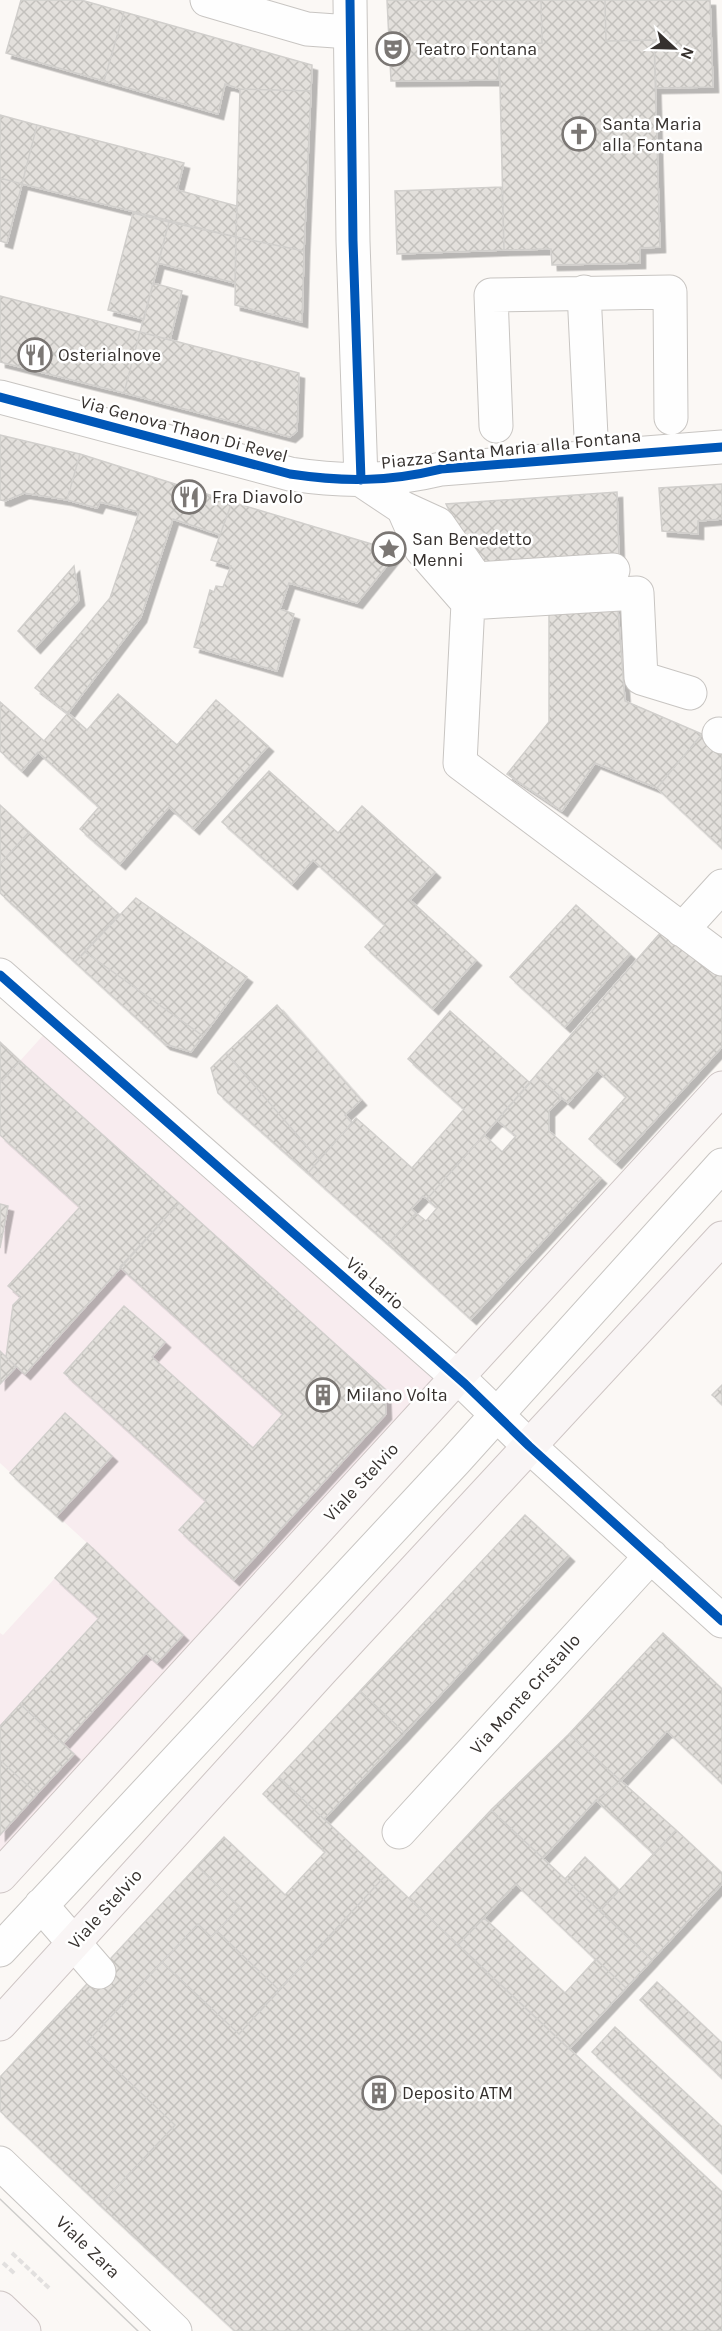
<svg xmlns="http://www.w3.org/2000/svg" width="722" height="2331" font-family="Karla,sans-serif">
	<style>
		.industrial { fill: #f8ecef }
		.building { fill: url(#building-cross-hatch); stroke: #d1cfcc; stroke-width: 1.5; filter: url(#shadow) }
		.lines { fill: none; stroke-linecap: round; stroke-linejoin: round }
		.minor-casing { stroke: #c8c5c2; stroke-width: 35 }
		.major-casing { stroke: #cec5c4; stroke-width: 35 }
		.path { stroke: #e2e0df; stroke-width: 4; stroke-dasharray: 6 3; stroke-linecap: butt }
		.minor { stroke: #fefefe; stroke-width: 33 }
		.major { stroke: #f9f5f5; stroke-width: 33 }
		.tram { stroke: #cecdcb; stroke-width: 1.5 }
		.cycleway-casing { stroke: #fff; stroke-width: 13 }
		.cycleway { stroke: #0057b8; stroke-width: 9 }
		.labels { text-anchor: middle; stroke-width: 5; stroke-linejoin: round; paint-order: stroke }
		.poi-label { font-size: 18px; fill: #36312e; stroke: #fff; text-anchor: start }
		.street-label { font-size: 18px; fill: #36312e; stroke: #fff }
	</style>
	<defs>
		<pattern id="building-cross-hatch" width="8" height="8" patternUnits="userSpaceOnUse" patternTransform="scale(1.5)"><rect width="8" height="8" fill="#e3e0dc"/><path d="M0 0l8 8M0 8l8-8" fill="none" stroke="#c3c1bd"/></pattern>
		<filter id="shadow"><feDropShadow dx="5.5" dy="5.5" stdDeviation="0" flood-color="#0004"/></filter>
	</defs>
	<rect width="100%" height="100%" fill="#fbf8f5"/>
	<path class="industrial" d="M 47,1031 L 448,1379 L 0,1864 L 0,1633 L 3,1635 L 87,1543 L 0,1463 L 0,1083 Z"/>
	<path class="building" d="M 21,0 L 81,0 L 124,12 L 104,81 L 6,53 Z
		M 387,0 L 541,0 L 542,43 L 499,44 L 499,80 L 391,81 Z
		M 541,0 L 605,0 L 606,41 L 654,40 L 660,247 L 640,248 L 640,263 L 552,265 L 551,249 L 504,250 L 499,44 L 542,43 Z
		M 605,0 L 710,0 L 713,87 L 656,88 L 654,40 L 606,41 Z
		M 124,12 L 312,65 L 311,91 L 240,89 L 225,84 L 218,114 L 104,81 Z
		M 240,89 L 311,91 L 304,251 L 236,237 Z
		M 0,115 L 37,125 L 22,184 L 0,178 Z
		M 37,125 L 184,163 L 177,190 L 237,206 L 236,237 L 22,184 Z
		M 0,178 L 22,184 L 7,243 L 0,241 Z
		M 502,187 L 504,250 L 397,254 L 395,191 Z
		M 133,213 L 169,222 L 144,319 L 108,310 Z
		M 169,222 L 236,237 L 235,283 L 158,263 Z
		M 236,237 L 304,251 L 302,322 L 235,305 Z
		M 153,283 L 182,291 L 170,340 L 140,332 Z
		M 0,296 L 140,332 L 124,393 L 0,362 Z
		M 140,332 L 299,373 L 297,431 L 290,437 L 124,393 Z
		M 0,435 L 80,454 L 67,500 L 24,493 L 5,501 L 0,500 Z
		M 80,454 L 232,502 L 220,535 L 173,519 L 141,617 L 68,713 L 35,688 L 110,598 L 139,512 L 100,502 L 97,508 L 67,500 Z
		M 722,484 L 722,519 L 698,521 L 698,534 L 662,531 L 659,488 Z
		M 617,492 L 619,560 L 479,572 L 446,504 Z
		M 232,502 L 398,552 L 357,603 L 289,583 L 280,609 L 294,614 L 277,671 L 194,647 L 210,590 L 214,592 L 216,586 L 223,587 L 231,566 L 211,560 Z
		M 74,566 L 79,600 L 35,648 L 18,631 Z
		M 617,597 L 625,701 L 702,734 L 657,788 L 595,763 L 562,811 L 507,774 L 549,722 L 549,603 Z
		M 118,694 L 177,745 L 216,700 L 268,746 L 194,829 L 169,807 L 120,864 L 80,829 L 99,807 L 38,752 L 22,771 L 0,751 L 0,702 L 44,741 L 68,713 L 87,730 Z
		M 702,734 L 722,752 L 722,848 L 657,788 Z
		M 269,771 L 338,833 L 362,806 L 435,872 L 410,900 L 476,960 L 433,1009 L 365,947 L 385,925 L 313,860 L 292,884 L 222,822 Z
		M 0,805 L 29,832 L 0,864 Z
		M 29,832 L 119,914 L 75,962 L 0,893 L 0,864 Z
		M 136,898 L 247,977 L 203,1036 L 85,952 Z
		M 576,905 L 630,954 L 565,1027 L 510,977 Z
		M 661,932 L 722,975 L 722,1047 L 616,1163 L 589,1139 L 626,1097 L 597,1070 L 568,1103 L 536,1075 Z
		M 85,952 L 203,1036 L 191,1052 L 165,1044 L 75,962 Z
		M 277,1005 L 361,1100 L 345,1115 L 352,1123 L 319,1160 L 226,1053 Z
		M 450,1011 L 530,1083 L 427,1199 L 423,1196 L 411,1209 L 416,1213 L 388,1244 L 308,1173 L 356,1118 L 412,1168 L 464,1109 L 408,1059 Z
		M 0,1042 L 20,1061 L 0,1083 Z
		M 226,1053 L 319,1160 L 308,1173 L 218,1093 L 211,1068 Z
		M 20,1061 L 179,1203 L 25,1374 L 6,1357 L 13,1305 L 21,1297 L 8,1286 L 80,1207 L 0,1135 L 0,1083 Z
		M 536,1075 L 562,1098 L 549,1111 L 549,1131 L 601,1178 L 471,1319 L 388,1244 L 416,1213 L 426,1221 L 437,1208 L 427,1199 L 484,1135 L 502,1152 L 516,1136 L 497,1120 Z
		M 179,1203 L 385,1389 L 386,1414 L 234,1580 L 179,1530 L 206,1501 L 64,1373 L 124,1306 L 165,1342 L 152,1357 L 253,1448 L 283,1414 L 120,1267 Z
		M 0,1204 L 8,1206 L 0,1248 Z
		M 0,1351 L 16,1367 L 0,1384 Z
		M 722,1385 L 722,1404 L 712,1395 Z
		M 65,1413 L 112,1456 L 57,1516 L 10,1473 Z
		M 525,1515 L 569,1556 L 405,1733 L 360,1691 Z
		M 87,1543 L 183,1635 L 157,1663 L 146,1653 L 63,1744 L 20,1704 L 99,1618 L 55,1578 Z
		M 663,1633 L 722,1689 L 722,1783 L 667,1731 L 621,1781 L 569,1734 Z
		M 360,1691 L 405,1733 L 324,1819 L 279,1777 Z
		M 20,1704 L 74,1754 L 37,1794 L 0,1760 L 0,1726 Z
		M 569,1734 L 621,1781 L 596,1800 L 543,1858 L 491,1810 Z
		M 0,1760 L 37,1794 L 0,1835 Z
		M 279,1777 L 385,1876 L 279,1990 L 217,1931 L 240,1907 L 197,1866 L 224,1837 L 285,1895 L 325,1852 L 263,1794 Z
		M 621,1781 L 676,1830 L 654,1854 L 596,1800 Z
		M 491,1810 L 652,1960 L 626,1988 L 516,1884 L 458,1945 L 409,1898 Z
		M 676,1830 L 722,1873 L 722,1884 L 652,1960 L 600,1911 Z
		M 585,1857 L 619,1890 L 600,1911 L 565,1879 Z
		M 197,1866 L 240,1907 L 211,1937 L 198,1924 L 87,2042 L 175,2125 L 100,2205 L 0,2111 L 0,2077 Z
		M 385,1876 L 722,2192 L 722,2331 L 235,2331 L 100,2205 L 175,2125 L 87,2042 L 162,1962 L 239,2034 Z
		M 484,1918 L 565,1993 L 596,1959 L 626,1988 L 569,2049 L 458,1945 Z
		M 198,1924 L 211,1937 L 217,1931 L 279,1990 L 239,2034 L 162,1962 Z
		M 657,1982 L 722,2043 L 722,2078 L 640,2000 Z
		M 615,2027 L 722,2127 L 722,2173 L 592,2052 Z"/>
	<g class="lines">
		<defs>
			<path id="minor" d="M 207,0 L 307,29 L 350,32
				M 350,0 L 353,241 L 361,480
				M 584,292 L 592,457
				M 0,397 L 290,474 C 344,482 387,482 441,469 L 722,447
				M 496,426 L 491,295 L 670,292 L 671,418
				M 361,480 L 403,508 L 421,549 L 468,603 L 637,593 L 641,678 L 690,693
				M 403,508 L 438,524 L 476,579 L 613,570
				M 468,603 L 460,763 L 722,959
				M 719,734 L 722,737
				M 682,930 L 722,886
				M 0,975 L 465,1384 L 529,1446 L 722,1621
				M 399,1832 L 651,1556
				M 41,1905 L 99,1972
				M 0,1950 L 456,1460 L 722,1165
				M 0,2163 L 175,2331"/>
			<path id="major" d="M 0,1876 L 722,1088
				M 0,2024 L 322,1670 L 722,1238
				M 0,2308 L 24,2331"/>
		</defs>
		<use href="#minor" class="minor-casing"/>
		<use href="#major" class="major-casing"/>
		<path class="path" d="M 12,2253 L 50,2289
			M 3,2263 L 15,2274"/>
		<use href="#minor" class="minor"/>
		<use href="#major" class="major"/>
		<path class="tram" d="M 0,2199 L 138,2331"/>
		<defs>
			<path id="cycleway" d="M 350,0 L 353,241 L 361,480
				M 0,397 L 290,474 C 344,482 387,482 441,469 L 722,447
				M 0,975 L 465,1384 L 529,1446 L 722,1621"/>
		</defs>
		<use href="#cycleway" class="cycleway-casing"/>
		<use href="#cycleway" class="cycleway"/>
	</g>
	<defs>
		<symbol id="theatre-ring" viewBox="-11 -11 22 22"><circle r="9.5" fill="#fff" stroke="#7b7774" stroke-width="1.5"/><path d="M-5-5.5Q0-4 5-5.5V0Q5 5 0 6Q-5 5-5 0ZM-3.3-2.5H-1v1.5H-3.3ZM1-2.5H3.3v1.5H1ZM-2.8 1Q0 5.5 2.8 1Z" fill="#7b7774"/></symbol>
		<symbol id="church-ring" viewBox="-11 -11 22 22"><circle r="9.5" fill="#fff" stroke="#7b7774" stroke-width="1.5"/><path d="M-1.2-6h2.4v3.5h3.3v2.4h-3.3V6h-2.4V-.1h-3.3v-2.4h3.3Z" fill="#7b7774"/></symbol>
		<symbol id="restaurant-ring" viewBox="-11 -11 22 22"><circle r="9.5" fill="#fff" stroke="#7b7774" stroke-width="1.5"/><path d="M-5-6h1v4h1v-4h1v4h1v-4h1v5L-1.5 .5V6h-2V.5L-5-1ZM5-6V6H3V1.5H1.5Q1.5-4 5-6Z" fill="#7b7774"/></symbol>
		<symbol id="sight-ring" viewBox="-11 -11 22 22"><circle r="9.5" fill="#fff" stroke="#7b7774" stroke-width="1.5"/><path d="M0-6L1.8-2.2L6-1.7L2.9 1.2L3.7 5.4L0 3.3L-3.7 5.4L-2.9 1.2L-6-1.7L-1.8-2.2Z" fill="#7b7774"/></symbol>
		<symbol id="building-ring" viewBox="-11 -11 22 22"><circle r="9.5" fill="#fff" stroke="#7b7774" stroke-width="1.5"/><path d="M-4-6H4V6H1V3H-1V6H-4ZM-2.5-4.3h1.7v1.8h-1.7ZM.8-4.3h1.7v1.8H.8ZM-2.5-1h1.7V.8h-1.7ZM.8-1h1.7V.8H.8Z" fill="#7b7774"/></symbol>
	</defs>
	<g fill-rule="evenodd">
		<use href="#theatre-ring" x="374" y="30" width="38" height="38"/>
		<use href="#church-ring" x="560" y="115" width="38" height="38"/>
		<use href="#restaurant-ring" x="16" y="336" width="38" height="38"/>
		<use href="#restaurant-ring" x="170" y="478" width="38" height="38"/>
		<use href="#sight-ring" x="370" y="530" width="38" height="38"/>
		<use href="#building-ring" x="304" y="1376" width="38" height="38"/>
		<use href="#building-ring" x="360" y="2074" width="38" height="38"/>
	</g>
	<g class="labels">
		<g class="poi-label">
			<text x="416" y="55">Teatro Fontana</text>
			<text x="602" y="130">Santa Maria<tspan x="602" dy="21">alla Fontana</tspan></text>
			<text x="58" y="361">Osterialnove</text>
			<text x="212" y="503">Fra Diavolo</text>
			<text x="412" y="545">San Benedetto<tspan x="412" dy="21">Menni</tspan></text>
			<text x="346" y="1401">Milano Volta</text>
			<text x="402" y="2099">Deposito ATM</text>
		</g>
		<g class="street-label">
			<text transform="translate(184 429) rotate(15)" y="6">Via Genova Thaon Di Revel</text>
			<text transform="translate(511 449) rotate(-6)" y="6">Piazza Santa Maria alla Fontana</text>
			<text transform="translate(375 1283) rotate(41)" y="6">Via Lario</text>
			<text transform="translate(361 1482) rotate(-47)" y="6">Viale Stelvio</text>
			<text transform="translate(525 1694) rotate(-48)" y="6">Via Monte Cristallo</text>
			<text transform="translate(105 1909) rotate(-48)" y="6">Viale Stelvio</text>
			<text transform="translate(88 2247) rotate(44)" y="6">Viale Zara</text>
		</g>
	</g>
	<g transform="translate(674 48) rotate(112)" stroke="#ffffff" stroke-width="4.5" paint-order="stroke">
	<path d="M0-4.5L10 22L0 15L-10 22Z" fill="#36312e"/>
	<text y="-9" font-size="16" font-weight="bold" text-anchor="middle" fill="#36312e">N</text>
	</g>
</svg>
